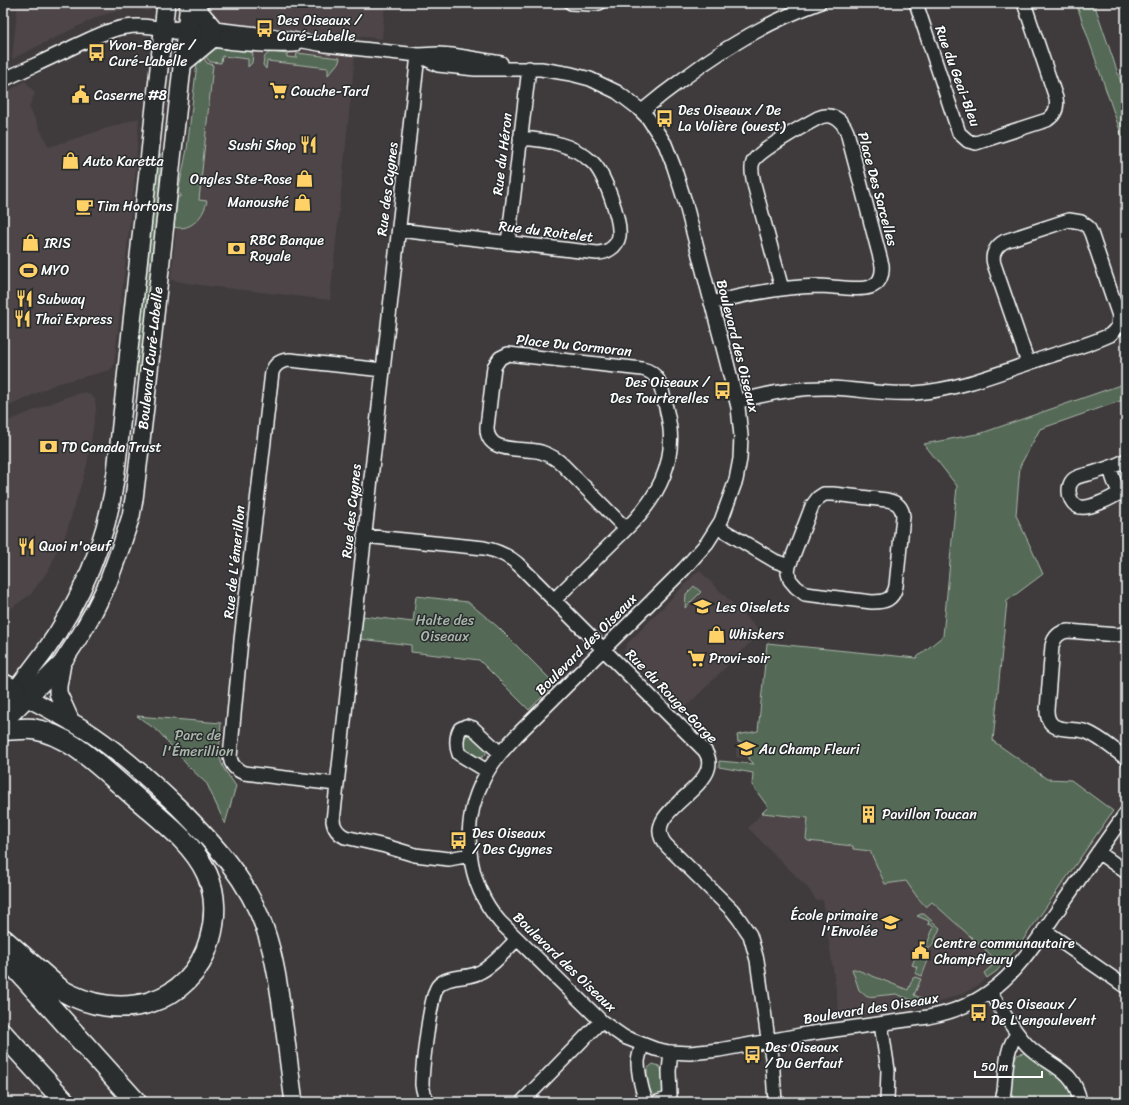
<svg xmlns="http://www.w3.org/2000/svg" width="1129" height="1105" font-family="Sriracha,sans-serif">
	<style>
		.built { fill: #4e4546 }
		.green { fill: #556b57; stroke: #aab5ab }
		.lines { fill: none; stroke-linecap: round; stroke-linejoin: round }
		.minor-casing { stroke: #fff; stroke-width: 16 }
		.major-casing { stroke: #fff; stroke-width: 20 }
		.highway-casing { stroke: #fff; stroke-width: 23 }
		.minor { stroke: #2a2d2e; stroke-width: 13 }
		.major { stroke: #2a2d2e; stroke-width: 17 }
		.highway { stroke: #2a2d2e; stroke-width: 20 }
		.labels { text-anchor: middle; stroke-width: 3; stroke-linejoin: round; paint-order: stroke }
		.poi-label { font-size: 14px; fill: #fff; stroke: #2a2d2e; text-anchor: start }
		.street-label { font-size: 14px; fill: #fff; stroke: #2a2d2e }
		.park-label { font-size: 14px; fill: #aab5ab; stroke: #2a2d2e }
	</style>
	<rect width="100%" height="100%" fill="#3f3b3c"/>
	<filter id="ink" filterUnits="userSpaceOnUse"><feTurbulence type="fractalNoise" baseFrequency=".025" numOctaves="2"/><feDisplacementMap in="SourceGraphic" scale="8" xChannelSelector="R" yChannelSelector="G"/><feConvolveMatrix kernelMatrix="1 2 1 2 8 2 1 2 1" color-interpolation-filters="sRGB"/></filter>
	<g filter="url(#ink)">
		<path class="built" d="M 18,3 L 153,3 L 152,9 L 148,11 L 136,9 L 126,9 L 99,16 L 12,59 Z
			M 205,3 L 385,3 L 382,39 L 357,36 L 330,300 L 199,285 L 171,280 L 180,191 L 189,145 L 201,57 L 212,49 L 212,14 Z
			M 25,81 L 35,93 L 29,107 L 49,147 L 139,118 L 135,176 L 114,365 L 110,370 L 56,384 L 3,409 L 3,95 Z
			M 86,392 L 95,399 L 96,410 L 87,465 L 64,540 L 61,539 L 50,568 L 31,594 L 3,614 L 3,423 L 69,396 Z
			M 699,570 L 761,632 L 682,711 L 627,656 L 624,650 L 628,643 Z
			M 758,731 L 755,764 L 749,759 L 736,757 L 737,735 Z
			M 762,813 L 808,818 L 806,839 L 808,841 L 854,846 L 853,849 L 870,851 L 885,884 L 906,881 L 917,897 L 926,907 L 931,902 L 992,955 L 993,965 L 984,973 L 987,978 L 977,986 L 964,993 L 933,1004 L 911,1009 L 840,1019 L 823,900 L 816,900 L 807,887 L 748,828 Z"/>
		<path class="green" d="M 1076,3 L 1094,3 L 1126,97 L 1126,148 Z
			M 223,46 L 247,49 L 253,54 L 252,63 L 248,67 L 248,59 L 222,56 L 221,63 L 210,62 L 203,53 L 214,47 Z
			M 271,52 L 287,54 L 287,57 L 296,58 L 297,53 L 340,58 L 339,62 L 328,75 L 328,68 L 267,61 L 266,69 L 263,65 C 264,58 264,55 271,52 Z
			M 202,54 L 207,63 L 213,65 L 199,200 L 207,201 C 204,216 191,232 174,227 L 177,197 L 180,197 L 181,195 L 178,193 L 187,149 L 197,63 Z
			M 158,153 L 161,154 L 157,223 L 141,375 L 134,374 Z
			M 1126,383 L 1126,399 L 1040,429 L 1020,466 L 1016,515 L 1043,574 L 1007,601 L 993,741 L 1047,779 L 1071,780 L 1113,811 L 1023,940 L 997,971 L 987,978 L 984,973 L 993,965 L 988,961 L 991,955 L 932,902 L 926,907 L 917,897 L 906,881 L 885,884 L 870,851 L 853,849 L 853,846 L 808,841 L 806,839 L 808,818 L 762,813 L 768,807 L 752,785 L 753,773 L 719,767 L 719,761 L 754,764 L 749,759 L 751,743 L 738,742 L 737,735 L 758,731 L 767,643 L 916,658 L 943,636 L 957,486 L 924,444 L 982,433 Z
			M 694,586 L 701,592 L 685,608 L 686,594 Z
			M 416,596 L 468,602 L 498,627 L 555,684 L 529,710 L 479,660 L 411,652 L 411,645 L 360,639 L 363,616 L 413,622 Z
			M 137,716 L 221,723 L 219,756 L 224,769 L 236,786 L 225,824 L 207,784 L 188,766 L 159,732 Z
			M 471,735 L 486,750 L 486,754 L 483,757 C 471,759 458,748 466,736 Z
			M 921,914 L 924,914 L 940,928 L 932,946 L 927,950 L 925,949 L 934,926 L 928,924 L 929,921 L 917,916 Z
			M 924,953 L 930,955 L 922,976 L 915,973 L 917,967 L 912,965 L 915,958 L 921,960 Z
			M 852,969 L 855,969 L 908,990 L 913,978 L 915,977 L 921,979 L 914,995 L 921,998 L 919,1003 L 896,994 L 867,997 L 859,990 Z
			M 1023,1053 L 1029,1054 L 1052,1071 L 1050,1074 L 1052,1075 L 1054,1072 C 1062,1079 1076,1090 1070,1102 L 1020,1102 L 1013,1097 L 1011,1091 L 1014,1060 L 1017,1055 Z
			M 653,1064 L 659,1066 C 664,1072 666,1089 660,1095 L 655,1096 C 648,1092 645,1075 648,1068 Z"/>
		<g class="lines">
			<defs>
				<path id="minor" d="M 571,3 L 591,4 L 599,3
					M 916,3 L 959,133 L 968,141 L 976,143 L 1047,120 C 1055,115 1058,108 1056,98 L 1024,3
					M 164,29 L 196,27 L 275,36 L 325,45 L 418,55 L 438,54 L 452,55 L 501,63
					M 418,55 L 438,65 L 475,69 L 541,69 L 571,74 L 590,79 L 617,92 L 638,108 L 648,118 L 665,144 L 674,167 L 686,205 L 726,359 L 738,407 L 741,436 L 740,459 L 736,480 L 721,521 L 707,543 L 684,569 L 516,736 C 503,750 491,763 483,780 C 460,825 466,883 500,922 L 601,1021 L 624,1037 L 655,1049 L 669,1052 L 690,1053 L 719,1050 L 806,1034 L 928,1017 C 950,1013 971,1005 989,992 C 1018,972 1038,939 1058,910 C 1080,878 1103,845 1126,813
					M 418,55 L 333,821 C 334,828 337,833 345,837 L 385,846 L 415,855 L 449,859 L 470,855
					M 3,80 C 28,68 53,57 77,45 C 93,38 109,29 126,27 C 149,23 172,32 195,37 C 225,43 264,46 295,45
					M 642,111 C 655,100 669,89 683,79 C 725,47 769,21 819,3
					M 399,230 L 597,253 C 607,253 617,247 619,236 C 621,220 604,172 592,162 C 571,143 546,140 520,138
					M 508,243 L 529,68
					M 711,303 C 746,294 782,287 818,286 C 831,286 859,291 870,287 C 880,284 883,275 882,265 L 847,132 C 842,119 831,112 818,118 C 805,125 758,151 753,162 C 750,169 753,177 754,184 L 782,289
					M 508,354 L 642,369 C 658,372 661,385 664,399 C 666,409 669,418 670,429 C 674,469 654,502 626,529 L 563,465 C 557,459 550,455 541,452 C 523,447 486,455 487,427 L 494,367 L 500,358 Z
					M 737,402 C 767,393 799,387 830,388 C 859,389 886,395 915,393 C 957,390 996,374 1035,361 C 1060,352 1086,346 1110,335 L 1118,327 L 1119,316 L 1091,233 L 1088,227 L 1081,222 L 1069,220 L 1005,241 C 996,246 991,254 994,264 L 1028,363
					M 1110,467 C 1113,479 1115,488 1125,496
					M 1120,492 C 1113,498 1089,509 1080,507 C 1069,505 1065,486 1074,479 C 1078,476 1084,475 1089,474 C 1101,470 1115,467 1126,460
					M 824,494 L 833,494 L 887,500 C 897,502 902,506 903,516 L 896,586 C 893,600 885,602 872,602 L 805,594 L 796,587 L 790,580 L 788,573 L 789,566 L 812,506 L 818,498 Z
					M 718,527 L 775,561 L 789,566
					M 364,536 L 484,548 C 499,551 511,557 521,567 L 705,751 C 729,787 634,811 667,846 L 732,910 L 739,919 L 750,935 L 757,960 L 767,1032 L 772,1057 L 775,1102
					M 554,600 L 626,529
					M 1126,633 L 1117,635 L 1068,631 C 1059,632 1054,637 1052,646 L 1047,710 C 1047,736 1072,726 1087,732 C 1100,737 1114,750 1126,758
					M 487,771 L 459,754 C 456,747 456,736 460,729 L 466,726 L 473,728 L 500,753
					M 336,784 L 244,773 C 236,770 231,765 230,757 L 241,640 L 272,372 C 275,364 281,360 290,360 L 383,370
					M 1098,852 L 1126,872
					M 1044,930 L 1126,987
					M 990,992 C 1002,1010 1012,1029 1027,1045 C 1047,1066 1075,1068 1080,1102
					M 881,1024 L 888,1070 L 887,1102
					M 642,1046 C 640,1051 639,1056 638,1061 C 638,1070 642,1097 648,1102
					M 428,1102 C 425,1097 423,1091 422,1085 C 422,1071 430,994 438,986 C 448,975 466,979 478,973 C 492,967 506,950 517,939
					M 522,1102 L 601,1021
					M 658,1102 L 667,1099 L 670,1095 L 669,1071 L 671,1052
					M 1006,1102 L 1003,1096 L 1004,1091 C 1006,1075 1005,1045 1018,1034"/>
				<path id="major" d="M 192,3 L 214,29
					M 182,64 L 212,39
					M 62,663 L 58,686 L 58,693 L 71,722
					M 19,693 C 44,707 69,719 93,735 C 124,756 151,781 178,807 C 214,843 248,880 265,929 C 275,958 279,988 283,1018 C 287,1046 290,1074 294,1102
					M 3,705 C 12,695 20,685 28,674 C 75,615 107,547 116,472 L 166,3
					M 3,722 L 62,663 L 81,634 L 94,611 L 107,585 L 122,544 L 131,516 L 134,499 L 145,407 L 189,3"/>
				<path id="highway" d="M 3,684 L 16,691
					M 3,730 C 13,730 23,728 33,729 C 70,735 99,766 126,789 C 153,814 192,840 207,874 C 216,894 216,918 210,939 C 191,1007 118,1023 61,990 L 3,939
					M 4,955 L 136,1102
					M 3,1034 L 65,1102"/>
			</defs>
			<use href="#minor" class="minor-casing"/>
			<use href="#major" class="major-casing"/>
			<use href="#highway" class="highway-casing"/>
			<use href="#minor" class="minor"/>
			<use href="#major" class="major"/>
			<use href="#highway" class="highway"/>
		</g>
	</g>
	<defs>
		<symbol id="bus-bare" viewBox="-9 -9 18 18"><path d="M-5-6H5V4H4V6H2V4H-2V6H-4V4H-5ZM-3.5-4V0h7V-4ZM-3.5 1.2v1.5H-2V1.2ZM2 1.2v1.5H3.5V1.2Z" fill="#ffd166" stroke="#2a2d2e" stroke-width="2.5" paint-order="stroke"/></symbol>
		<symbol id="supermarket-bare" viewBox="-9 -9 18 18"><path d="M-6-5.5h2.5l.6 2H6L4.5 2H-2.5L-4.4-4H-6ZM-1.5 3.2a1.3 1.3 0 1 0 .1 0ZM3 3.2a1.3 1.3 0 1 0 .1 0Z" fill="#ffd166" stroke="#2a2d2e" stroke-width="2.5" paint-order="stroke"/></symbol>
		<symbol id="civic-bare" viewBox="-9 -9 18 18"><path d="M-.6-6.5H3V-4.5H.6V-3L4-1V1h2V6H-6V1h2V-1L-.6-3ZM-1.2 2.5V6h2.4V2.5Z" fill="#ffd166" stroke="#2a2d2e" stroke-width="2.5" paint-order="stroke"/></symbol>
		<symbol id="restaurant-bare" viewBox="-9 -9 18 18"><path d="M-5-6h1v4h1v-4h1v4h1v-4h1v5L-1.5 .5V6h-2V.5L-5-1ZM5-6V6H3V1.5H1.5Q1.5-4 5-6Z" fill="#ffd166" stroke="#2a2d2e" stroke-width="2.5" paint-order="stroke"/></symbol>
		<symbol id="shop-bare" viewBox="-9 -9 18 18"><path d="M-5-2.5h2.3a2.7 3.5 0 0 1 5.4 0H5L5.5 6h-11ZM-1.5-2.5h3a1.5 2.3 0 0 0-3 0Z" fill="#ffd166" stroke="#2a2d2e" stroke-width="2.5" paint-order="stroke"/></symbol>
		<symbol id="cafe-bare" viewBox="-9 -9 18 18"><path d="M-5.5-4.5H6V0H3Q3 3.5 0 3.5H-2.5Q-5.5 3.5-5.5 0ZM3-3.2v2h1.7v-2ZM-6 4.5H4V6H-6Z" fill="#ffd166" stroke="#2a2d2e" stroke-width="2.5" paint-order="stroke"/></symbol>
		<symbol id="bank-bare" viewBox="-9 -9 18 18"><path d="M-6-4H6V4H-6ZM0-2.3a2.3 2.3 0 1 0 0 4.6a2.3 2.3 0 1 0 0-4.6Z" fill="#ffd166" stroke="#2a2d2e" stroke-width="2.5" paint-order="stroke"/></symbol>
		<symbol id="stadium-bare" viewBox="-9 -9 18 18"><path d="M0-5a6.5 5 0 1 0 0 10a6.5 5 0 1 0 0-10ZM-3.5-1.8h7v3.6h-7Z" fill="#ffd166" stroke="#2a2d2e" stroke-width="2.5" paint-order="stroke"/></symbol>
		<symbol id="school-bare" viewBox="-9 -9 18 18"><path d="M0-5L7-2L0 1L-7-2ZM-4 1L0 2.5L4 1V4Q0 6-4 4Z" fill="#ffd166" stroke="#2a2d2e" stroke-width="2.5" paint-order="stroke"/></symbol>
		<symbol id="building-bare" viewBox="-9 -9 18 18"><path d="M-4-6H4V6H1V3H-1V6H-4ZM-2.5-4.3h1.7v1.8h-1.7ZM.8-4.3h1.7v1.8H.8ZM-2.5-1h1.7V.8h-1.7ZM.8-1h1.7V.8H.8Z" fill="#ffd166" stroke="#2a2d2e" stroke-width="2.5" paint-order="stroke"/></symbol>
	</defs>
	<g fill-rule="evenodd">
		<use href="#bus-bare" x="252" y="16" width="25" height="25"/>
		<use href="#bus-bare" x="84" y="40" width="25" height="25"/>
		<use href="#supermarket-bare" x="266" y="78" width="25" height="25"/>
		<use href="#civic-bare" x="68" y="82" width="25" height="25"/>
		<use href="#bus-bare" x="652" y="106" width="25" height="25"/>
		<use href="#restaurant-bare" x="296" y="132" width="25" height="25"/>
		<use href="#shop-bare" x="58" y="148" width="25" height="25"/>
		<use href="#shop-bare" x="292" y="166" width="25" height="25"/>
		<use href="#shop-bare" x="290" y="190" width="25" height="25"/>
		<use href="#cafe-bare" x="72" y="194" width="25" height="25"/>
		<use href="#shop-bare" x="18" y="230" width="25" height="25"/>
		<use href="#bank-bare" x="224" y="236" width="25" height="25"/>
		<use href="#stadium-bare" x="16" y="258" width="25" height="25"/>
		<use href="#restaurant-bare" x="12" y="286" width="25" height="25"/>
		<use href="#restaurant-bare" x="10" y="306" width="25" height="25"/>
		<use href="#bus-bare" x="710" y="378" width="25" height="25"/>
		<use href="#bank-bare" x="36" y="434" width="25" height="25"/>
		<use href="#restaurant-bare" x="14" y="534" width="25" height="25"/>
		<use href="#school-bare" x="690" y="594" width="25" height="25"/>
		<use href="#shop-bare" x="704" y="622" width="25" height="25"/>
		<use href="#supermarket-bare" x="684" y="646" width="25" height="25"/>
		<use href="#school-bare" x="734" y="736" width="25" height="25"/>
		<use href="#building-bare" x="856" y="802" width="25" height="25"/>
		<use href="#bus-bare" x="446" y="828" width="25" height="25"/>
		<use href="#school-bare" x="878" y="910" width="25" height="25"/>
		<use href="#civic-bare" x="908" y="938" width="25" height="25"/>
		<use href="#bus-bare" x="966" y="1000" width="25" height="25"/>
		<use href="#bus-bare" x="740" y="1042" width="25" height="25"/>
	</g>
	<g class="labels">
		<g class="poi-label">
			<text x="277" y="25">Des Oiseaux /<tspan x="277" dy="16">Curé-Labelle</tspan></text>
			<text x="109" y="50">Yvon-Berger /<tspan x="109" dy="16">Curé-Labelle</tspan></text>
			<text x="291" y="96">Couche-Tard</text>
			<text x="94" y="100">Caserne #8</text>
			<text x="678" y="115">Des Oiseaux / De<tspan x="678" dy="16">La Volière (ouest)</tspan></text>
			<text x="296" y="150" text-anchor="end">Sushi Shop</text>
			<text x="83" y="166">Auto Karetta</text>
			<text x="292" y="184" text-anchor="end">Ongles Ste-Rose</text>
			<text x="289" y="207" text-anchor="end">Manoushé</text>
			<text x="97" y="211">Tim Hortons</text>
			<text x="250" y="245">RBC Banque<tspan x="250" dy="16">Royale</tspan></text>
			<text x="44" y="248">IRIS</text>
			<text x="41" y="275">MYO</text>
			<text x="37" y="304">Subway</text>
			<text x="35" y="324">Thaï Express</text>
			<text x="709" y="387" text-anchor="end">Des Oiseaux /<tspan x="709" dy="16">Des Tourterelles</tspan></text>
			<text x="61" y="452">TD Canada Trust</text>
			<text x="39" y="551">Quoi n'oeuf</text>
			<text x="716" y="612">Les Oiselets</text>
			<text x="729" y="639">Whiskers</text>
			<text x="709" y="663">Provi-soir</text>
			<text x="759" y="754">Au Champ Fleuri</text>
			<text x="882" y="819">Pavillon Toucan</text>
			<text x="472" y="838">Des Oiseaux<tspan x="472" dy="16">/ Des Cygnes</tspan></text>
			<text x="878" y="920" text-anchor="end">École primaire<tspan x="878" dy="16">l'Envolée</tspan></text>
			<text x="934" y="948">Centre communautaire<tspan x="934" dy="16">Champfleury</tspan></text>
			<text x="991" y="1009">Des Oiseaux /<tspan x="991" dy="16">De L'engoulevent</tspan></text>
			<text x="765" y="1052">Des Oiseaux<tspan x="765" dy="16">/ Du Gerfaut</tspan></text>
		</g>
		<g class="street-label">
			<text transform="translate(958 76) rotate(70)" y="5">Rue du Geai-Bleu</text>
			<text transform="translate(502 154) rotate(-83)" y="5">Rue du Héron</text>
			<text transform="translate(387 189) rotate(-83)" y="5">Rue des Cygnes</text>
			<text transform="translate(878 189) rotate(75)" y="5">Place Des Sarcelles</text>
			<text transform="translate(546 231) rotate(7)" y="5">Rue du Roitelet</text>
			<text transform="translate(574 345) rotate(6)" y="5">Place Du Cormoran</text>
			<text transform="translate(738 346) rotate(76)" y="5">Boulevard des Oiseaux</text>
			<text transform="translate(150 358) rotate(-84)" y="5">Boulevard Curé-Labelle</text>
			<text transform="translate(351 511) rotate(-84)" y="5">Rue des Cygnes</text>
			<text transform="translate(234 562) rotate(-84)" y="5">Rue de L'émerillon</text>
			<text transform="translate(586 644) rotate(-45)" y="5">Boulevard des Oiseaux</text>
			<text transform="translate(672 696) rotate(46)" y="5">Rue du Rouge-Gorge</text>
			<text transform="translate(565 962) rotate(44)" y="5">Boulevard des Oiseaux</text>
			<text transform="translate(871 1008) rotate(-9)" y="5">Boulevard des Oiseaux</text>
		</g>
		<g class="park-label">
			<text x="445" y="625">Halte des<tspan x="445" dy="16">Oiseaux</tspan></text>
			<text x="198" y="740">Parc de<tspan x="198" dy="16">l'Émerillion</tspan></text>
		</g>
	</g>
	<rect width="1129" height="1105" fill="none" stroke="#2a2d2e" stroke-width="16"/>
	<rect x="8" y="8" width="1113" height="1089" fill="none" stroke="#fff" stroke-width="1.5" filter="url(#ink)"/>
	<path d="M975 1071v6h67v-6" fill="none" stroke="#ffffff" stroke-width="2"/>
	<text x="981" y="1071" font-size="12" fill="#ffffff" stroke="#2a2d2e" stroke-width="3" paint-order="stroke">50 m</text>
</svg>
